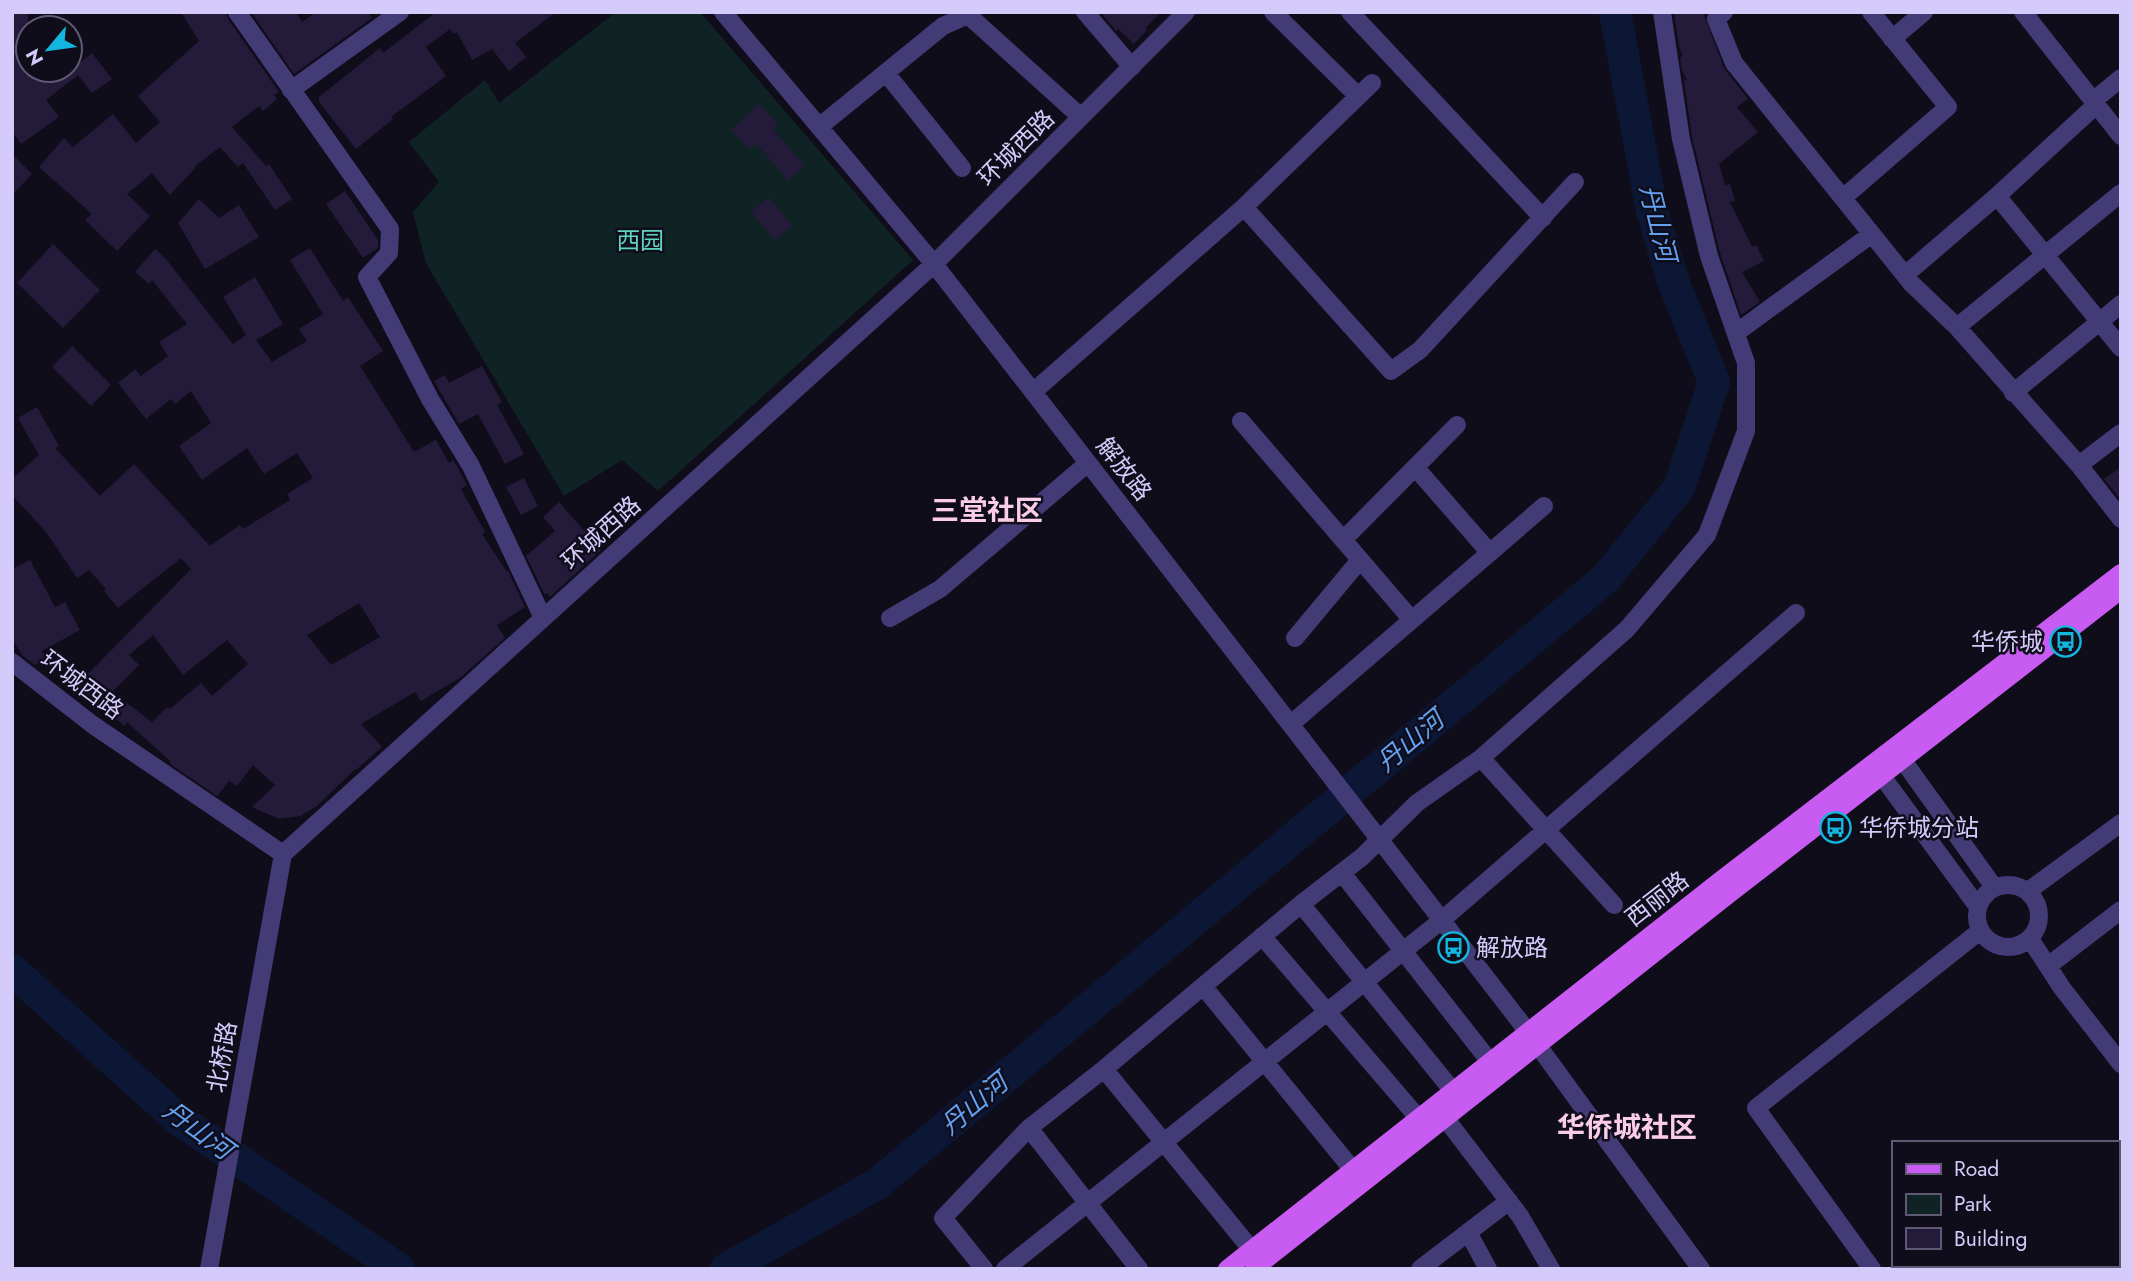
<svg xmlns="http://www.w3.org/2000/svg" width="2133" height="1281" font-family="Jost,'Noto Sans SC',sans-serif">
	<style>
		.green { fill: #102324 }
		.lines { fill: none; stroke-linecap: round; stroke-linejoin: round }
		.river { stroke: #0c1735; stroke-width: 32 }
		.building { fill: #241a3a; fill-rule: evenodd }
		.minor { stroke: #433b76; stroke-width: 18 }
		.major { stroke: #c85bf1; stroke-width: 18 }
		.minor-bridge { stroke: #433b76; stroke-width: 18 }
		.labels { text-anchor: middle; stroke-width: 5; stroke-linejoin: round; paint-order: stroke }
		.street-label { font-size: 24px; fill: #d5cbfb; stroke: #100d1b }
		.park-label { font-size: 24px; fill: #5ed3c2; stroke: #100d1b }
		.poi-label { font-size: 24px; fill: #d5cbfb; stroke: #100d1b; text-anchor: start }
		.water-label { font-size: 26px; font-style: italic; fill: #62a1f2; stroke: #100d1b }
		.quarter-label { font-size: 28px; font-weight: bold; fill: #fbcde5; stroke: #100d1b }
	</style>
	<rect width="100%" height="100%" fill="#100d1b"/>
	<path class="green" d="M 616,12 L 700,12 L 913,260 L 658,491 L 622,460 L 564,496 L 426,263 L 413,212 L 439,182 L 409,142 L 485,80 L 499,103 Z"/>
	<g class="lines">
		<path class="river" d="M 12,970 L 178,1119 L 399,1269
			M 726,1269 L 877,1184 L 1605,579 L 1679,488 L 1714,382 L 1673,281 L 1652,211 L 1615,12"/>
	</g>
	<path class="building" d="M 12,12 L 28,12 L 28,70 L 74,70 L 73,68 L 92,53 L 112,79 L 92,93 L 78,75 L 46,100 L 59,117 L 21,144 L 12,131 Z
		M 181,12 L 226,12 L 228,19 L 279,92 L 274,95 L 277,99 L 263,111 L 259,106 L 232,127 L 266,166 L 269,164 L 292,199 L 275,210 L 243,163 L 238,167 L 220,147 L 195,166 L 196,167 L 170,195 L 152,173 L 127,194 L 150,216 L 117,251 L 85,220 L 92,214 L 39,167 L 64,138 L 73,147 L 113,114 L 136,143 L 160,122 L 138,96 L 199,41 Z
		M 251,12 L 296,12 L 302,22 L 316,12 L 368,12 L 372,18 L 294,74 Z
		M 436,12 L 556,12 L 515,43 L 526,57 L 509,71 L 492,49 L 472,60 L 457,32 L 453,34 L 450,29 L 426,47 L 446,76 L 391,117 L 393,119 L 356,149 L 319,102 L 319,97 L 380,48 L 383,53 Z
		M 1106,12 L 1161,12 L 1145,28 L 1147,30 L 1134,44 L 1118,29 L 1116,31 L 1103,15 Z
		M 1674,12 L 1703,12 L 1724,68 L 1748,99 L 1737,107 L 1758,132 L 1719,164 L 1725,185 L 1730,184 L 1735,201 L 1730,202 L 1752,247 L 1756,245 L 1764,261 L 1742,272 L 1760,302 L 1741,315 L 1720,253 L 1692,137 L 1684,81 L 1687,80 L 1682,71 L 1680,57 L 1683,56 L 1679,46 Z
		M 759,104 L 778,124 L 773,129 L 805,166 L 788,180 L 757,144 L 750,150 L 731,130 Z
		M 12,154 L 32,174 L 12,195 Z
		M 345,191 L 378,240 L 378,248 L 363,258 L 326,204 Z
		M 769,197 L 792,226 L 774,240 L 751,211 Z
		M 199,199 L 219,218 L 239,205 L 259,237 L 205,269 L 178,223 Z
		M 53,244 L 100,290 L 63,328 L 17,283 Z
		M 310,248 L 343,301 L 348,297 L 383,351 L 360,366 L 414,452 L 436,440 L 449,463 L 453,460 L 456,464 L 467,485 L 461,489 L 485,532 L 482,534 L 507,572 L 508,571 L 525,607 L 497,625 L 505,638 L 461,677 L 421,701 L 415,692 L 361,724 L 382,747 L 356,770 L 355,769 L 317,806 L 300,816 L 279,819 L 252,807 L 275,785 L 253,765 L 237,786 L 229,781 L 217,796 L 170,764 L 170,761 L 127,722 L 125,726 L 104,710 L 106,708 L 77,687 L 87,672 L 89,673 L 191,569 L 181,558 L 118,608 L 104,591 L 106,589 L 89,570 L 77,578 L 46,532 L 12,495 L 12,479 L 39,455 L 18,418 L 37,407 L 59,446 L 55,448 L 100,496 L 134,464 L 210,546 L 240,525 L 243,529 L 290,500 L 287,494 L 313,478 L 297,453 L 264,474 L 247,448 L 202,480 L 179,446 L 211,423 L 191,391 L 175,404 L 171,399 L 146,419 L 118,383 L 135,369 L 141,376 L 168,356 L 159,342 L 187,324 L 152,280 L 149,284 L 135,272 L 155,249 L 165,258 L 233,344 L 246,335 L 223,297 L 255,277 L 283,324 L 256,340 L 272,362 L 307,341 L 299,329 L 323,314 L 290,260 ZM 359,603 L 380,637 L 331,665 L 307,635 ZM 153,635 L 183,675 L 227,640 L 248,664 L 212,696 L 201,683 L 170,709 L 167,707 L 152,722 L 112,692 L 139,665 L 129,655 Z
		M 72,346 L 111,385 L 91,406 L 52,367 Z
		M 482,366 L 502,402 L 497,405 L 524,454 L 505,464 L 478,414 L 459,424 L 434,381 L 445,375 L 449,383 Z
		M 2121,467 L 2121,500 L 2104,479 Z
		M 524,478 L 538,506 L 521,515 L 506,487 Z
		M 559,502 L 601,550 L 550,597 L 547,593 L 545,595 L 526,556 L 555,531 L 543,517 Z
		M 30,560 L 55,607 L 65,602 L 80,630 L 42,651 L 46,659 L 35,665 L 22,655 L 12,638 L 12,569 Z"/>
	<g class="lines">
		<path class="minor" d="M 237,12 L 390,229 L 389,253 L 367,277 L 430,399 L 471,466 L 543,618
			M 723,12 L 934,264 L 1301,738
			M 1085,12 L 1132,67
			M 1273,12 L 1358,96
			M 1350,12 L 1543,218
			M 1724,12 L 1716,19 L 1734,63 L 1912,284 L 1957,327 L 2079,465
			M 2023,12 L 2121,136
			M 1892,39 L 1924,12
			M 886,73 L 962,168
			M 291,90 L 400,12
			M 2093,101 L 2121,78
			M 819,127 L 943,26 L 968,15 L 1081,117
			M 1997,196 L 2121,348
			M 1843,198 L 1948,107 L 1871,12
			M 1244,207 L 1391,371 L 1420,350 L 1575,182
			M 1905,275 L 1997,196 L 2096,105
			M 1957,327 L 2121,193
			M 1736,333 L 1872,234
			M 1033,392 L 1244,207 L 1372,83
			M 2013,393 L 2121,304
			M 1241,421 L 1412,620
			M 2121,433 L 2079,465 L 2121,519
			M 1415,467 L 1490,553
			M 1343,540 L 1457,425
			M 890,618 L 940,589 L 1088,463
			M 1295,638 L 1360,560
			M 12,662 L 93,725 L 283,854
			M 1291,724 L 1544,506
			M 1894,748 L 1994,887
			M 1481,758 L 1614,905
			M 1873,764 L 1978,907
			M 1383,844 L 1528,1032 L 1701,1269
			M 283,854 L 934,264 L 1186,12
			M 1342,873 L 1498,1072
			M1977 916a31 31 0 1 1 62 0a31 31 0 1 1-62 0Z
			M 2028,891 L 2121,823
			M 1301,904 L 1461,1101
			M 1262,936 L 1427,1128
			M 2030,939 L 2062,988 L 2121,1064
			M 2048,966 L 2121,910
			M 1203,986 L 1361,1180
			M 1104,1069 L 1260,1260
			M 1436,1106 L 1520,1216 L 1551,1269
			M 1029,1128 L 1139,1269
			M 2117,1156 L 2121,1153
			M 1468,1232 L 1488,1269
			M 209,1269 L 283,854
			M 984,1269 L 943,1218 L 1029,1128 L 1104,1069 L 1301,904 L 1362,857 L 1417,803 L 1481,758 L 1627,629 L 1707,535 L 1746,431 L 1746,363 L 1709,256 L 1681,139 L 1662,12
			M 1005,1269 L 1442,920 L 1796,613
			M 1420,1269 L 1509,1201
			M 1872,1269 L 1756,1108 L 1980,931
			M 1970,1269 L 1974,1265"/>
		<path class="major" d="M 1227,1269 L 1722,879 L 2121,573
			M 1254,1269 L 1732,892 L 2121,590"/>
		<path class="minor-bridge" d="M 1301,738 L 1383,844"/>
	</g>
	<defs>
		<symbol id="bus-ring" viewBox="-11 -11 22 22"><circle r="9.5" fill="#100d1b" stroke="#12b6df" stroke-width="1.5"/><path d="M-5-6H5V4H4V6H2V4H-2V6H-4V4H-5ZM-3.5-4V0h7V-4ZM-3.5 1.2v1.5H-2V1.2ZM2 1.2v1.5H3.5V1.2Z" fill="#12b6df"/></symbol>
	</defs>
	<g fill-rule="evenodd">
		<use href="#bus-ring" x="2048" y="624" width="35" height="35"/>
		<use href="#bus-ring" x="1818" y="810" width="35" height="35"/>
		<use href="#bus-ring" x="1436" y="930" width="35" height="35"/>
	</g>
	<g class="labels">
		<g class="street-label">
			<text transform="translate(1016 148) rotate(-45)" y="8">环城西路</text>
			<text transform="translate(1124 469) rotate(52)" y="8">解放路</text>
			<text transform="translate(601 533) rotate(-42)" y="8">环城西路</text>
			<text transform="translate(82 685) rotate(37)" y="8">环城西路</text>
			<text transform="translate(1657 899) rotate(-38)" y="8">西丽路</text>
			<text transform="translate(222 1057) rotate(-80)" y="8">北桥路</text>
		</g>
		<g class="park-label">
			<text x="640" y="249">西园</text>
		</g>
		<g class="poi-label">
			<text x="2043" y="650" text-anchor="end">华侨城</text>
			<text x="1859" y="836">华侨城分站</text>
			<text x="1476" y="956">解放路</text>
		</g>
		<g class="water-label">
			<text transform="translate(1658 223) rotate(76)" y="9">丹山河</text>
			<text transform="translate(1410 741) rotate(-40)" y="9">丹山河</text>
			<text transform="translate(974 1104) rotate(-40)" y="9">丹山河</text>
			<text transform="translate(198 1130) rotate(36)" y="9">丹山河</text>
		</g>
		<g class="quarter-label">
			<text x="987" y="520">三堂社区</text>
			<text x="1627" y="1137">华侨城社区</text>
		</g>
	</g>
	<rect width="2133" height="1281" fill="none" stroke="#d5cbfb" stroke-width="28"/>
	<rect x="1892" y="1141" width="228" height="126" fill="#100d1b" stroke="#5f5975" stroke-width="2"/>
	<rect x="1906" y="1164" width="35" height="10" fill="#c85bf1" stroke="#5f5975" stroke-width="2"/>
	<text x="1954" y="1176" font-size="21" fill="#d5cbfb">Road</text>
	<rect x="1906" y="1194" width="35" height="21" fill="#102324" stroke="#5f5975" stroke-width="2"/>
	<text x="1954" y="1211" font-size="21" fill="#d5cbfb">Park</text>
	<rect x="1906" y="1228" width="35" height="21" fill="#241a3a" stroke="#5f5975" stroke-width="2"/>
	<text x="1954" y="1246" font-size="21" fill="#d5cbfb">Building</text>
	<g transform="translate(49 49) rotate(241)"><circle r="33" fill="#100d1b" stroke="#5f5975" stroke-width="2"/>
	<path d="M0-5L12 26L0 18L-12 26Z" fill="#12b6df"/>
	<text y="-10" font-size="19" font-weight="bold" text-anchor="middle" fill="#d5cbfb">N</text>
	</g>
</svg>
